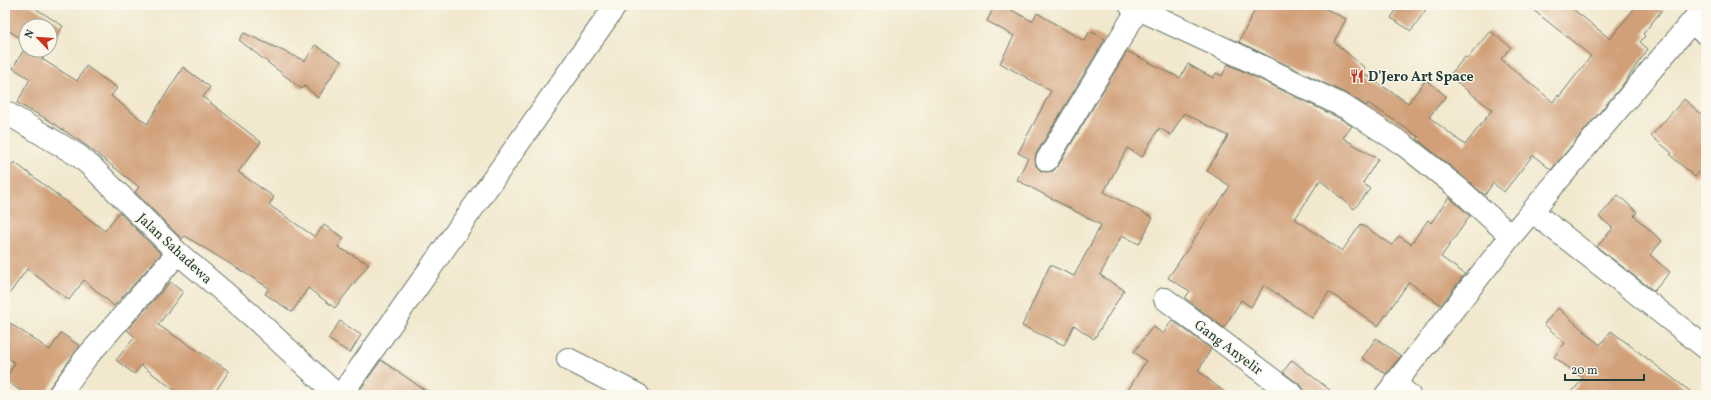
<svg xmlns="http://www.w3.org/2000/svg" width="1711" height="400" font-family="Vollkorn,serif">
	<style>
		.building { fill: #d1a079 }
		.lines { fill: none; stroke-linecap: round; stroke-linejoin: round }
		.minor-casing { stroke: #68796a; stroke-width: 24 }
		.minor { stroke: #fff; stroke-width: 22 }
		.labels { text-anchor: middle; stroke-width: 3; stroke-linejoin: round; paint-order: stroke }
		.poi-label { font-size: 14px; font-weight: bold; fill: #1f3d34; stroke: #fbf7ec; text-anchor: start }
		.street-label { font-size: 14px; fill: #1f3d34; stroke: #fbf7ec }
	</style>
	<rect width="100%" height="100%" fill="#fbf7ec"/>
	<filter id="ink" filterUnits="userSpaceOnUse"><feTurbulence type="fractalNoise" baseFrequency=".025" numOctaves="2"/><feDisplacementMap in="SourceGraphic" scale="8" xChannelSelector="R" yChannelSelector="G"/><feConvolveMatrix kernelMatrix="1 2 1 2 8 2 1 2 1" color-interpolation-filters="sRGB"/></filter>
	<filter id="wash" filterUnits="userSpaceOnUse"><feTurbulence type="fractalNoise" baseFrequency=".012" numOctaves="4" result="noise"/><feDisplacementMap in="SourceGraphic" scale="16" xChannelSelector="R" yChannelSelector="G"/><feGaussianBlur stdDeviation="0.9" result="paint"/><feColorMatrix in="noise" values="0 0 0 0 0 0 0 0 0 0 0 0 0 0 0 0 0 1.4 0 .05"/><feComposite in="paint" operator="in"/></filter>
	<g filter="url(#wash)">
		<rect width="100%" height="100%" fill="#f1e8ce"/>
		<g id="blocks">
			<path class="building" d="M 12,5 L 30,5 L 63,26 L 50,47 L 50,26 L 26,26 L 26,42 L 5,28 L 5,16 Z
				M 995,5 L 1002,5 L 1032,21 L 1037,13 L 1084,41 L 1090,31 L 1105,39 L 1036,154 L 1035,159 L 1036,166 L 1041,171 L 1046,172 L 1053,171 L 1058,166 L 1127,51 L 1180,78 L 1188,64 L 1213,78 L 1216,73 L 1222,76 L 1228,64 L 1339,118 L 1352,126 L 1343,138 L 1378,159 L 1363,183 L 1370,189 L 1354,209 L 1320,180 L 1295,219 L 1342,251 L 1361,224 L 1392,245 L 1399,236 L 1411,244 L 1428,220 L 1431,223 L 1449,197 L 1470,216 L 1441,257 L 1465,274 L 1441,305 L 1409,282 L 1378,326 L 1329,292 L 1312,318 L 1264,285 L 1251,307 L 1241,300 L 1224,328 L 1185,298 L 1190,291 L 1168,278 L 1230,186 L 1207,171 L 1228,136 L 1184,113 L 1171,135 L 1159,128 L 1142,157 L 1127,148 L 1104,192 L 1153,218 L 1139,244 L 1122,235 L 1100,275 L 1124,290 L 1094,339 L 1074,325 L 1064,345 L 1022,326 L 1050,265 L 1074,276 L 1101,225 L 1017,180 L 1028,158 L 1018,153 L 1051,91 L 1000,63 L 1014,36 L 987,21 Z
				M 1257,5 L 1318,5 L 1346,19 L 1334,42 L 1365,68 L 1361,72 L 1408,103 L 1426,80 L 1446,96 L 1429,117 L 1465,145 L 1492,110 L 1449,76 L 1465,57 L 1468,58 L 1490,31 L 1511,47 L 1501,59 L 1553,102 L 1558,95 L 1559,97 L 1591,56 L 1527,5 L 1568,5 L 1610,39 L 1637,5 L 1666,5 L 1643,34 L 1645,36 L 1640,42 L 1648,49 L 1621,87 L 1551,170 L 1533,155 L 1504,192 L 1493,183 L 1485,195 L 1417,139 L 1419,137 L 1368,103 L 1366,106 L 1351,96 L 1239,42 Z
				M 1399,5 L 1429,5 L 1411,31 L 1391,18 Z
				M 244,33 L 305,61 L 315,45 L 341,61 L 318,98 L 305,86 L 302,89 L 239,40 Z
				M 26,46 L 26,50 L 48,50 L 42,59 L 77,81 L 86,66 L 117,88 L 111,96 L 147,124 L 183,67 L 210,87 L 203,97 L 261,142 L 238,172 L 274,197 L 269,205 L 315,237 L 324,225 L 344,238 L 338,247 L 369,264 L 335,308 L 308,288 L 292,312 L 265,294 L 269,288 L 185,236 L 182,239 L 135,192 L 139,187 L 87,146 L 50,121 L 17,103 L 30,79 L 13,68 Z
				M 1684,99 L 1706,118 L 1706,164 L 1695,177 L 1670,155 L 1672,153 L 1651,136 Z
				M 14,162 L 105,231 L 119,212 L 161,254 L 114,306 L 84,280 L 69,300 L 27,269 L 5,300 L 5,174 Z
				M 1618,195 L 1637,212 L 1634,216 L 1662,241 L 1650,255 L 1670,272 L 1654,291 L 1597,247 L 1613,228 L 1599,217 Z
				M 170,282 L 183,292 L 158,325 L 229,371 L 213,395 L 181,395 L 141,365 L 134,374 L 116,360 L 135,337 L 127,330 Z
				M 1558,308 L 1600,345 L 1611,331 L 1695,395 L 1570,395 L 1583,378 L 1554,357 L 1565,343 L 1544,324 Z
				M 5,320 L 50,350 L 61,333 L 80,346 L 44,395 L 27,395 L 5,380 L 15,363 L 5,356 Z
				M 1172,320 L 1211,349 L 1198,371 L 1228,395 L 1125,395 L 1146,361 L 1134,352 L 1153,326 L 1163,334 Z
				M 340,321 L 361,335 L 350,353 L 328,339 Z
				M 1376,338 L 1401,356 L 1386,374 L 1362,358 Z
				M 381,360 L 432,395 L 356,395 Z
				M 1292,360 L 1336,395 L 1305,395 L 1304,390 L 1301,385 L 1283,372 Z"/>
		</g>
	</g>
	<g filter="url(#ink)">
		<use href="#blocks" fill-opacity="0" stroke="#68796a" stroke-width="1"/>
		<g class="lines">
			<defs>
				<path id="minor" d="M 1130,5 L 1236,54 L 1345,107 L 1404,145 L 1458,188 L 1511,236
					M 1691,23 L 1706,34
					M 5,112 L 79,156 L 93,168 L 178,253 L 251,315 L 337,395
					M 1047,160 L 1138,9
					M 1533,212 L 1706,348
					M 1165,299 L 1293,395
					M 568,359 L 638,395
					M 1394,383 L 1409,395
					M 59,395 L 85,359 L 178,253
					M 341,395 L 616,5
					M 1386,395 L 1511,236 L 1706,5"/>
			</defs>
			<use href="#minor" class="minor-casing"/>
			<use href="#minor" class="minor"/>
		</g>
	</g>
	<defs>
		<symbol id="restaurant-bare" viewBox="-9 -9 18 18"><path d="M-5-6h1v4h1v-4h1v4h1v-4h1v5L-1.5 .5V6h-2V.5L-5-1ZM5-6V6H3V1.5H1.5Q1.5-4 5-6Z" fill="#c8321e" stroke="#fbf7ec" stroke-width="2.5" paint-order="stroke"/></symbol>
	</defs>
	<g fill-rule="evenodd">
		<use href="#restaurant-bare" x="1347" y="66" width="20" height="20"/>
	</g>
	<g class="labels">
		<g class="poi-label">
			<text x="1368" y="81">D'Jero Art Space</text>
		</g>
		<g class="street-label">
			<text transform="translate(175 248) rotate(43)" y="5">Jalan Sahadewa</text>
			<text transform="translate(1229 347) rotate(37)" y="5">Gang Anyelir</text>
		</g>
	</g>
	<rect width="1711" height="400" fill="none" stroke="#fbf7ec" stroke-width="20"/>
	<g transform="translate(38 38) rotate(295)"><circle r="19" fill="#fbf7ec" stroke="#a3ada2"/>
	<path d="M0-3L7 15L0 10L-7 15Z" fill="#c8321e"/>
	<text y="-6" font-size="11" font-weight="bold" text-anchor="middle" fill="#1f3d34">N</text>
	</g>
	<path d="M1565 374v6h79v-6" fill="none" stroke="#1f3d34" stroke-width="2"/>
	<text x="1571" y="374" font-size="12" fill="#1f3d34" stroke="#fbf7ec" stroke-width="3" paint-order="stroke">20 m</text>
</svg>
